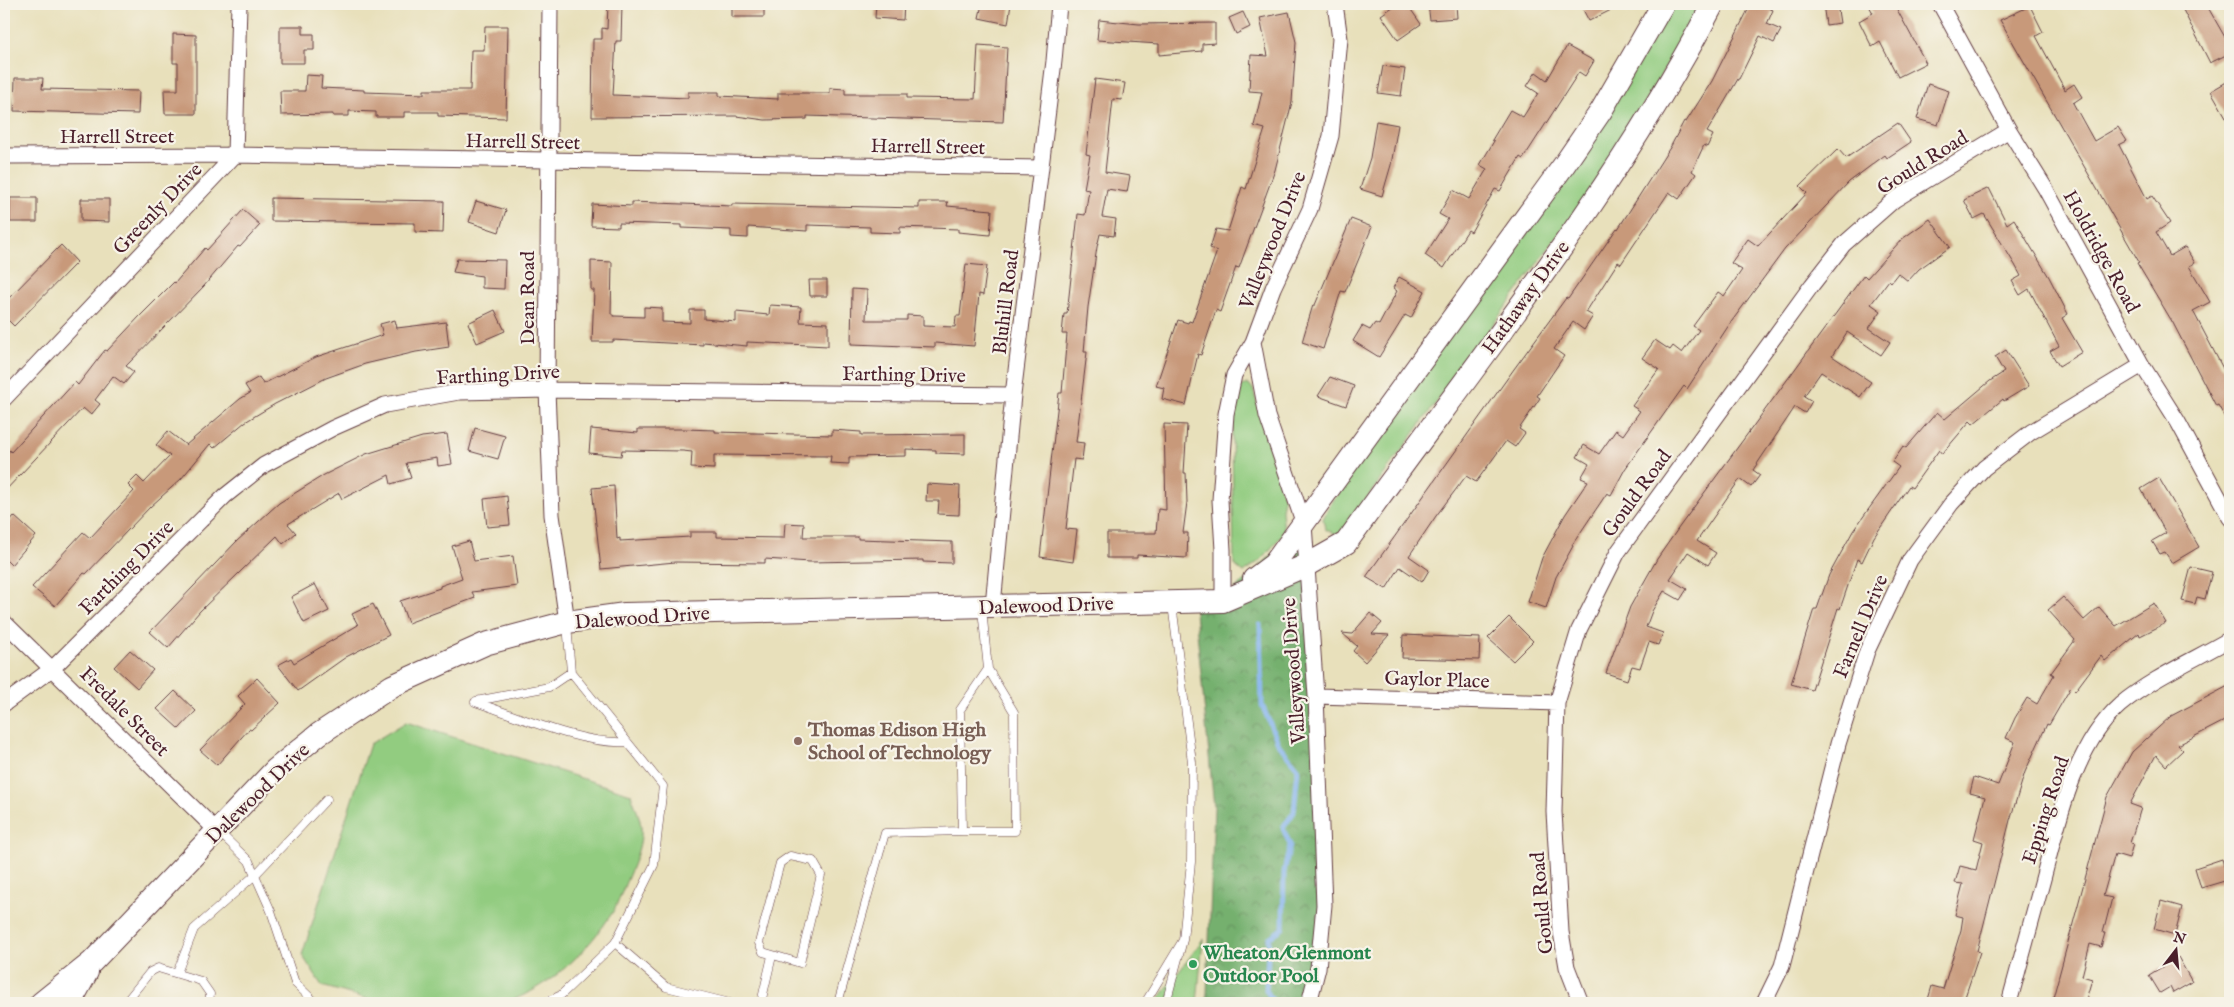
<svg xmlns="http://www.w3.org/2000/svg" width="2234" height="1007" font-family="'IM FELL English',serif">
	<style>
		.green { fill: #92cc80; stroke: #6e7656 }
		.forest { fill: url(#forest-crowns); stroke: #60684c }
		.lines { fill: none; stroke-linecap: round; stroke-linejoin: round }
		.stream { stroke: #83b3ee; stroke-width: 5 }
		.building { fill: #c8997a }
		.lane-casing { stroke: #623c41; stroke-width: 9 }
		.street-casing { stroke: #623c41; stroke-width: 17 }
		.secondary-casing { stroke: #623c41; stroke-width: 24 }
		.lane { stroke: #fff; stroke-width: 8 }
		.street { stroke: #fff; stroke-width: 15 }
		.secondary { stroke: #fff; stroke-width: 22 }
		.education-dot { fill: #8d6e63; stroke: #f7f3e8; stroke-width: 2 }
		.leisure-dot { fill: #2e9e5b; stroke: #f7f3e8; stroke-width: 2 }
		.labels { text-anchor: middle; stroke-width: 4.5; stroke-linejoin: round; paint-order: stroke }
		.street-label { font-size: 20px; fill: #4a1f2b; stroke: #f7f3e8 }
		.education-label { font-size: 20px; font-weight: bold; fill: #785e54; stroke: #f7f3e8; text-anchor: start }
		.leisure-label { font-size: 20px; font-weight: bold; fill: #27864d; stroke: #f7f3e8; text-anchor: start }
	</style>
	<defs>
		<pattern id="forest-crowns" width="20" height="18" patternUnits="userSpaceOnUse" patternTransform="scale(1.25)"><rect width="20" height="18" fill="#75b06e"/><path d="M2 6a3 3 0 1 1 6 0M12 15a3 3 0 1 1 6 0" fill="none" stroke="#628f5b"/></pattern>
	</defs>
	<rect width="100%" height="100%" fill="#f7f3e8"/>
	<filter id="ink" filterUnits="userSpaceOnUse"><feTurbulence type="fractalNoise" baseFrequency=".02" numOctaves="2"/><feDisplacementMap in="SourceGraphic" scale="10" xChannelSelector="R" yChannelSelector="G"/><feConvolveMatrix kernelMatrix="1 2 1 2 8 2 1 2 1" color-interpolation-filters="sRGB"/></filter>
	<filter id="wash" filterUnits="userSpaceOnUse"><feTurbulence type="fractalNoise" baseFrequency=".0096" numOctaves="4" result="noise"/><feDisplacementMap in="SourceGraphic" scale="20" xChannelSelector="R" yChannelSelector="G"/><feGaussianBlur stdDeviation="1.12" result="paint"/><feColorMatrix in="noise" values="0 0 0 0 0 0 0 0 0 0 0 0 0 0 0 0 0 1.4 0 .05"/><feComposite in="paint" operator="in"/></filter>
	<g filter="url(#wash)">
		<rect width="100%" height="100%" fill="#e8e0bb"/>
		<path class="green" d="M 1674,4 L 1702,4 L 1609,165 L 1343,531 L 1335,534 L 1325,529 L 1323,519 L 1329,507 Z
			M 1249,384 L 1253,389 L 1284,499 L 1282,510 L 1284,533 L 1263,558 L 1244,573 L 1234,565 L 1232,434 L 1236,398 L 1241,386 Z
			M 406,722 L 631,794 C 634,804 640,816 641,827 C 643,841 635,861 629,875 C 624,886 620,899 614,910 C 589,950 549,990 503,1003 L 381,1003 L 322,986 L 302,955 L 370,744 Z
			M 1203,939 L 1197,1003 L 1156,1003 Z"/>
		<path class="forest" d="M 1304,524 L 1324,905 L 1309,1003 L 1204,1003 L 1207,994 L 1214,807 L 1194,602 L 1223,601 Z"/>
		<g class="lines">
			<path class="stream" d="M 1260,625 L 1262,705 L 1279,745 L 1298,768 L 1294,812 L 1283,828 L 1290,845 L 1284,872 L 1283,928 L 1269,938 L 1266,990 L 1274,1003"/>
		</g>
		<g id="blocks">
			<path class="building" d="M 608,4 L 622,4 L 621,41 L 616,41 L 613,95 L 688,98 L 688,92 L 719,92 L 719,96 L 778,99 L 778,93 L 830,93 L 830,88 L 845,89 L 845,94 L 907,94 L 907,98 L 975,99 L 978,45 L 1007,47 L 1003,122 L 807,116 L 807,119 L 765,120 L 736,116 L 592,117 L 593,39 L 602,39 L 602,28 L 607,29 Z
				M 732,4 L 764,4 L 764,17 L 732,17 Z
				M 876,4 L 904,4 L 903,20 L 875,18 Z
				M 982,4 L 1011,4 L 1008,24 L 979,18 Z
				M 1397,4 L 1407,4 L 1421,24 L 1398,40 L 1381,15 Z
				M 1428,4 L 1456,4 L 1457,18 L 1430,20 Z
				M 1580,4 L 1623,4 L 1589,21 Z
				M 1751,4 L 1760,4 L 1773,10 L 1767,24 L 1781,30 L 1774,43 L 1760,36 L 1739,79 L 1738,79 L 1707,132 L 1713,135 L 1707,147 L 1704,145 L 1692,171 L 1696,174 L 1679,199 L 1669,192 L 1621,264 L 1618,262 L 1586,312 L 1593,316 L 1584,330 L 1573,322 L 1554,349 L 1564,356 L 1537,396 L 1540,398 L 1519,429 L 1525,433 L 1515,447 L 1506,441 L 1476,482 L 1466,476 L 1436,516 L 1409,556 L 1429,570 L 1422,582 L 1400,567 L 1386,589 L 1366,577 L 1514,369 L 1566,298 L 1568,299 L 1617,228 L 1618,229 L 1671,146 L 1684,121 L 1686,122 L 1712,81 Z
				M 1823,4 L 1837,4 L 1840,23 L 1826,25 Z
				M 1868,4 L 1894,4 L 1926,63 L 1898,77 L 1880,42 L 1872,47 L 1859,21 L 1873,13 Z
				M 2180,4 L 2206,4 L 2230,46 L 2230,53 L 2210,63 Z
				M 2030,6 L 2043,32 L 2036,36 L 2065,90 L 2074,84 L 2082,97 L 2073,103 L 2094,141 L 2118,127 L 2127,141 L 2119,145 L 2147,199 L 2152,196 L 2170,223 L 2156,232 L 2170,256 L 2185,247 L 2195,263 L 2189,266 L 2210,302 L 2193,311 L 2230,382 L 2230,427 L 2218,405 L 2216,406 L 2173,323 L 2137,263 L 2139,262 L 2000,20 Z
				M 1243,12 L 1250,27 L 1236,34 L 1229,18 Z
				M 1289,12 L 1296,42 L 1292,102 L 1275,170 L 1239,268 L 1236,267 L 1220,312 L 1216,310 L 1201,355 L 1198,354 L 1186,405 L 1162,399 L 1164,388 L 1156,386 L 1178,320 L 1188,323 L 1189,321 L 1192,322 L 1217,251 L 1210,248 L 1216,229 L 1228,231 L 1242,187 L 1246,189 L 1265,129 L 1254,126 L 1262,92 L 1249,91 L 1251,55 L 1268,56 L 1260,18 Z
				M 1099,20 L 1139,24 L 1215,23 L 1215,43 L 1202,44 L 1202,51 L 1159,55 L 1159,44 L 1097,40 Z
				M 280,26 L 303,26 L 303,34 L 314,34 L 314,50 L 304,50 L 304,63 L 280,63 Z
				M 485,26 L 508,26 L 506,118 L 438,116 L 438,112 L 404,112 L 404,117 L 376,117 L 376,112 L 349,111 L 349,116 L 333,116 L 333,114 L 281,115 L 280,91 L 305,91 L 306,75 L 322,76 L 321,88 L 364,90 L 364,92 L 424,94 L 424,90 L 470,90 L 471,50 L 484,50 Z
				M 173,34 L 196,35 L 196,114 L 165,114 L 164,90 L 178,90 L 178,63 L 173,63 Z
				M 1567,46 L 1594,61 L 1585,76 L 1579,72 L 1523,159 L 1520,157 L 1500,191 L 1495,189 L 1471,232 L 1468,230 L 1444,268 L 1425,255 L 1448,219 L 1439,214 L 1453,190 L 1469,199 L 1487,169 L 1480,165 L 1494,141 L 1492,140 L 1510,110 L 1523,117 L 1538,93 L 1527,86 L 1536,72 L 1547,80 Z
				M 1383,66 L 1405,69 L 1401,96 L 1378,93 Z
				M 15,78 L 43,78 L 42,89 L 139,91 L 138,114 L 14,111 Z
				M 1095,79 L 1125,83 L 1122,100 L 1113,99 L 1105,172 L 1130,176 L 1127,192 L 1107,189 L 1102,217 L 1116,219 L 1114,236 L 1100,234 L 1097,247 L 1088,307 L 1084,352 L 1087,352 L 1076,442 L 1084,443 L 1082,460 L 1074,459 L 1066,529 L 1077,530 L 1073,562 L 1040,557 L 1059,393 L 1062,393 L 1067,334 L 1062,334 L 1064,314 L 1067,314 L 1078,214 L 1085,215 L 1089,190 L 1084,189 L 1090,155 L 1086,154 Z
				M 2230,80 L 2230,124 L 2211,91 Z
				M 1928,84 L 1949,91 L 1938,125 L 1917,119 Z
				M 1376,121 L 1398,125 L 1391,165 L 1382,196 L 1360,189 L 1370,158 Z
				M 1898,123 L 1911,142 L 1887,158 L 1885,155 L 1849,182 L 1785,249 L 1729,325 L 1687,389 L 1684,386 L 1625,469 L 1611,495 L 1607,493 L 1572,545 L 1573,546 L 1556,577 L 1546,608 L 1528,602 L 1542,558 L 1565,515 L 1588,481 L 1581,478 L 1589,464 L 1577,457 L 1584,445 L 1599,454 L 1616,430 L 1623,435 L 1640,411 L 1632,406 L 1659,369 L 1642,358 L 1655,340 L 1670,350 L 1673,346 L 1682,353 L 1699,330 L 1693,326 L 1718,292 L 1724,296 L 1742,270 L 1731,263 L 1748,239 L 1758,246 L 1807,193 L 1800,186 L 1838,149 L 1846,158 Z
				M 1989,188 L 2007,224 L 2014,219 L 2049,277 L 2068,314 L 2062,318 L 2082,352 L 2059,366 L 2050,351 L 2059,346 L 2029,289 L 2020,295 L 2012,281 L 2021,276 L 2015,265 L 1984,214 L 1974,219 L 1964,200 Z
				M 10,198 L 37,198 L 37,222 L 10,222 Z
				M 271,198 L 444,201 L 443,233 L 415,232 L 415,223 L 271,221 Z
				M 81,199 L 109,199 L 109,222 L 81,221 Z
				M 476,201 L 506,210 L 499,232 L 469,222 Z
				M 632,202 L 732,206 L 732,204 L 919,208 L 919,202 L 948,202 L 947,206 L 992,210 L 990,235 L 958,232 L 958,229 L 900,227 L 900,233 L 870,232 L 870,227 L 807,225 L 807,231 L 748,227 L 748,238 L 731,237 L 731,230 L 682,228 L 682,225 L 619,223 L 619,227 L 591,226 L 592,204 L 632,206 Z
				M 243,210 L 260,225 L 240,247 L 238,246 L 204,286 L 126,366 L 134,372 L 124,384 L 113,376 L 95,400 L 100,404 L 91,415 L 83,408 L 4,492 L 4,457 L 10,450 L 11,452 L 75,382 L 78,385 L 105,350 L 107,351 L 140,316 L 174,282 L 175,283 L 205,248 L 207,250 Z
				M 1351,219 L 1372,227 L 1345,292 L 1341,291 L 1323,349 L 1302,342 L 1313,305 L 1315,305 Z
				M 1930,219 L 1950,247 L 1919,269 L 1908,281 L 1898,273 L 1891,282 L 1889,280 L 1871,304 L 1881,311 L 1869,328 L 1890,342 L 1881,355 L 1847,332 L 1832,356 L 1871,382 L 1860,397 L 1821,372 L 1804,396 L 1812,401 L 1805,413 L 1795,407 L 1753,470 L 1760,475 L 1751,487 L 1740,479 L 1697,541 L 1716,553 L 1708,565 L 1688,552 L 1670,579 L 1687,589 L 1680,600 L 1664,591 L 1652,611 L 1646,627 L 1663,633 L 1658,645 L 1649,642 L 1640,668 L 1632,666 L 1627,680 L 1606,673 L 1630,607 L 1657,559 L 1680,526 L 1864,275 L 1867,278 L 1902,239 Z
				M 61,245 L 77,262 L 14,326 L 4,316 L 4,303 Z
				M 457,259 L 505,260 L 504,289 L 482,288 L 482,276 L 453,272 Z
				M 591,261 L 612,262 L 611,314 L 614,316 L 644,317 L 644,307 L 662,308 L 662,322 L 690,323 L 690,310 L 704,310 L 704,319 L 736,322 L 736,312 L 769,315 L 770,305 L 801,307 L 800,322 L 828,323 L 828,346 L 747,342 L 747,346 L 703,342 L 703,345 L 613,340 L 613,342 L 592,342 L 594,290 L 591,290 Z
				M 966,264 L 987,266 L 983,295 L 979,294 L 974,346 L 935,343 L 935,347 L 851,344 L 852,289 L 867,290 L 866,320 L 907,320 L 907,315 L 923,316 L 923,326 L 955,327 L 956,316 L 960,316 Z
				M 1399,277 L 1425,291 L 1411,318 L 1405,315 L 1379,357 L 1353,341 L 1362,326 L 1370,330 L 1375,323 L 1379,325 L 1397,291 L 1393,288 Z
				M 809,280 L 827,280 L 827,296 L 810,296 Z
				M 495,310 L 505,331 L 477,343 L 468,323 Z
				M 395,320 L 397,328 L 446,322 L 449,347 L 416,352 L 365,364 L 326,378 L 275,404 L 245,422 L 214,448 L 210,444 L 181,479 L 150,507 L 86,574 L 84,573 L 55,606 L 32,587 L 83,532 L 90,538 L 134,491 L 128,485 L 137,476 L 144,483 L 170,456 L 156,445 L 168,431 L 186,445 L 240,399 L 250,393 L 245,385 L 259,377 L 263,384 L 316,357 L 383,335 L 380,324 Z
				M 2006,350 L 2029,386 L 2004,401 L 2003,399 L 1973,424 L 1970,421 L 1942,454 L 1939,450 L 1912,488 L 1909,486 L 1874,537 L 1862,562 L 1857,559 L 1840,609 L 1838,608 L 1812,690 L 1791,684 L 1814,609 L 1817,609 L 1829,575 L 1853,531 L 1899,467 L 1892,462 L 1903,446 L 1906,448 L 1937,412 L 1945,419 L 1990,381 L 2004,372 L 1995,357 Z
				M 1330,377 L 1354,386 L 1346,406 L 1318,396 Z
				M 1164,424 L 1187,425 L 1184,473 L 1186,473 L 1187,502 L 1183,533 L 1188,533 L 1187,558 L 1137,555 L 1137,558 L 1107,558 L 1107,533 L 1156,533 L 1158,509 L 1166,510 Z
				M 475,428 L 505,436 L 498,459 L 469,451 Z
				M 591,429 L 638,433 L 638,429 L 684,429 L 715,430 L 715,432 L 832,435 L 832,430 L 861,432 L 861,435 L 965,434 L 965,454 L 936,453 L 936,450 L 906,449 L 906,456 L 849,457 L 849,464 L 830,463 L 831,456 L 714,455 L 714,469 L 691,468 L 692,452 L 683,451 L 622,450 L 621,456 L 589,453 Z
				M 447,434 L 452,464 L 438,466 L 437,458 L 406,463 L 411,478 L 391,484 L 389,475 L 342,499 L 339,493 L 288,524 L 296,533 L 283,544 L 277,536 L 200,611 L 168,648 L 150,632 L 237,541 L 279,503 L 324,475 L 366,454 L 422,437 Z
				M 2159,478 L 2199,547 L 2172,563 L 2165,552 L 2160,554 L 2152,541 L 2166,533 L 2141,489 Z
				M 927,484 L 960,486 L 959,515 L 938,514 L 939,501 L 926,501 Z
				M 614,486 L 617,539 L 620,538 L 620,541 L 690,537 L 690,532 L 717,532 L 717,537 L 784,538 L 785,523 L 804,524 L 803,537 L 858,537 L 858,539 L 952,542 L 952,563 L 923,562 L 923,560 L 810,562 L 765,559 L 765,563 L 675,562 L 601,569 L 592,488 Z
				M 507,496 L 510,525 L 487,527 L 484,499 Z
				M 14,516 L 36,536 L 11,565 L 4,558 L 4,528 Z
				M 469,541 L 474,561 L 513,556 L 517,586 L 472,592 L 475,598 L 408,623 L 400,601 L 440,588 L 440,586 L 462,578 L 452,546 Z
				M 2191,567 L 2212,572 L 2205,599 L 2197,597 L 2195,604 L 2182,601 Z
				M 315,584 L 329,611 L 304,623 L 291,597 Z
				M 2063,597 L 2084,620 L 2099,607 L 2116,626 L 2154,603 L 2166,623 L 2140,636 L 2139,633 L 2105,661 L 2101,656 L 2075,691 L 2071,687 L 2049,725 L 2047,724 L 2025,772 L 2010,820 L 1977,951 L 1980,952 L 1963,1003 L 1927,1003 L 1932,986 L 1943,989 L 1961,930 L 1963,917 L 1955,915 L 1963,884 L 1955,883 L 1960,866 L 1976,870 L 1983,842 L 1974,839 L 1985,797 L 1970,793 L 1974,777 L 1998,785 L 2015,742 L 2006,738 L 2015,718 L 2027,698 L 2037,704 L 2054,675 L 2051,673 L 2075,640 L 2048,610 Z
				M 373,604 L 389,635 L 346,657 L 298,691 L 278,665 L 291,658 L 294,663 L 358,625 L 352,614 Z
				M 1370,613 L 1382,623 L 1372,634 L 1389,635 L 1365,662 L 1353,651 L 1357,646 L 1342,633 L 1352,634 Z
				M 1509,617 L 1533,641 L 1513,661 L 1488,638 Z
				M 1403,635 L 1480,638 L 1479,660 L 1402,658 Z
				M 130,650 L 153,670 L 137,688 L 114,667 Z
				M 257,678 L 280,703 L 251,730 L 249,729 L 217,765 L 200,750 L 245,704 L 238,696 Z
				M 2230,685 L 2230,718 L 2178,745 L 2183,750 L 2166,766 L 2156,755 L 2130,804 L 2141,808 L 2130,843 L 2133,844 L 2129,858 L 2115,854 L 2103,896 L 2112,898 L 2103,933 L 2105,933 L 2101,947 L 2090,944 L 2082,976 L 2092,979 L 2085,1003 L 2070,1003 L 2053,998 L 2107,797 L 2132,752 L 2171,716 Z
				M 175,691 L 196,711 L 179,729 L 157,709 Z
				M 2222,859 L 2228,880 L 2201,888 L 2195,868 Z
				M 2161,901 L 2182,907 L 2175,935 L 2154,929 Z
				M 2178,957 L 2192,982 L 2173,993 L 2170,987 L 2160,993 L 2149,975 Z"/>
		</g>
	</g>
	<g filter="url(#ink)">
		<use href="#blocks" fill-opacity="0" stroke="#623c41" stroke-width="1"/>
		<g class="lines">
			<defs>
				<path id="lane" d="M 1172,604 L 1192,762 L 1191,862 L 1183,940
					M 982,609 L 988,669 L 960,710 L 962,831 L 1015,831 L 1014,712 L 988,669
					M 476,701 L 549,687 L 571,672
					M 475,702 C 518,716 581,745 626,742
					M 790,856 L 813,861 L 821,875 L 800,963 L 763,952 L 759,943 L 780,863 Z
					M 615,943 L 666,987 L 730,1003
					M 177,973 L 194,929 L 255,875 L 249,861 L 219,832
					M 125,1003 L 150,972 L 158,968 L 201,981 L 210,994 L 209,1003
					M 316,1003 L 295,983 L 271,911 L 255,875 L 327,799
					M 544,1003 L 561,995 L 615,943 L 654,865 L 663,786 L 571,672 L 567,624
					M 761,1003 L 772,956
					M 838,1003 L 885,833 L 962,831
					M 1145,1003 L 1183,940 L 1166,1003"/>
				<path id="street" d="M 550,4 L 547,390 L 552,515 L 567,622
					M 1940,4 L 2009,130 L 2045,188 L 2142,365 L 2178,422 L 2230,518
					M 4,156 L 235,155 L 1041,168
					M 1253,342 L 1267,416 L 1304,524 L 1316,696 L 1324,905 L 1318,968 L 1309,1003
					M 4,399 L 235,155 L 239,4
					M 1223,601 L 1223,550 L 1220,500 L 1226,414 L 1234,375 L 1253,342 L 1273,288 L 1310,209 L 1331,136 L 1340,39 L 1335,4
					M 993,605 L 1013,395 L 1054,61 L 1059,4
					M 4,622 L 217,831
					M 1316,696 L 1557,703
					M 4,704 L 53,668 L 225,496 L 264,465 L 333,428 L 385,405 L 459,392 L 547,390 L 1013,395
					M 1581,1003 L 1567,967 L 1561,932 L 1554,812 L 1557,703 L 1579,630 L 1618,552 L 1812,285 L 1844,244 L 1894,200 L 2009,130
					M 1764,1003 L 1782,966 L 1838,744 L 1867,651 L 1910,560 L 1951,504 L 1984,468 L 2031,432 L 2142,365
					M 2009,1003 C 2020,962 2032,920 2043,879 C 2058,822 2074,746 2120,705 C 2152,678 2194,660 2230,639"/>
				<path id="secondary" d="M 1254,579 L 1274,564 L 1564,165 L 1601,111 L 1663,4
					M 41,1003 L 92,962 L 275,770 L 319,734 L 392,686 L 485,644 L 567,622 L 625,614 L 1223,601 L 1307,565 L 1346,543 C 1473,366 1612,197 1713,4
					M 70,1003 L 87,972"/>
			</defs>
			<use href="#lane" class="lane-casing"/>
			<use href="#street" class="street-casing"/>
			<use href="#secondary" class="secondary-casing"/>
			<use href="#lane" class="lane"/>
			<use href="#street" class="street"/>
			<use href="#secondary" class="secondary"/>
		</g>
	</g>
	<circle class="education-dot" cx="798" cy="741" r="5"/>
	<circle class="leisure-dot" cx="1193" cy="964" r="5"/>
	<g class="labels">
		<g class="street-label">
			<text x="117" y="143">Harrell Street</text>
			<text transform="translate(523 141) rotate(1)" y="7">Harrell Street</text>
			<text transform="translate(928 146) rotate(1)" y="7">Harrell Street</text>
			<text transform="translate(1922 162) rotate(-32)" y="7">Gould Road</text>
			<text transform="translate(157 208) rotate(-46)" y="7">Greenly Drive</text>
			<text transform="translate(1272 240) rotate(-68)" y="7">Valleywood Drive</text>
			<text transform="translate(2102 251) rotate(61)" y="7">Holdridge Road</text>
			<text transform="translate(1525 297) rotate(-54)" y="7">Hathaway Drive</text>
			<text transform="translate(527 298) rotate(-90)" y="7">Dean Road</text>
			<text transform="translate(1005 302) rotate(-83)" y="7">Bluhill Road</text>
			<text transform="translate(498 374) rotate(-3)" y="7">Farthing Drive</text>
			<text transform="translate(904 374) rotate(1)" y="7">Farthing Drive</text>
			<text transform="translate(1636 493) rotate(-54)" y="7">Gould Road</text>
			<text transform="translate(126 567) rotate(-45)" y="7">Farthing Drive</text>
			<text transform="translate(1046 605) rotate(-2)" y="7">Dalewood Drive</text>
			<text transform="translate(642 617) rotate(-4)" y="7">Dalewood Drive</text>
			<text transform="translate(1860 626) rotate(-67)" y="7">Farnell Drive</text>
			<text transform="translate(1293 671) rotate(-94)" y="7">Valleywood Drive</text>
			<text transform="translate(1437 679) rotate(2)" y="7">Gaylor Place</text>
			<text transform="translate(125 711) rotate(45)" y="7">Fredale Street</text>
			<text transform="translate(257 793) rotate(-44)" y="7">Dalewood Drive</text>
			<text transform="translate(2045 810) rotate(-72)" y="7">Epping Road</text>
			<text transform="translate(1541 903) rotate(-95)" y="7">Gould Road</text>
		</g>
		<g class="education-label">
			<text x="808" y="736">Thomas Edison High<tspan x="808" dy="23">School of Technology</tspan></text>
		</g>
		<g class="leisure-label">
			<text x="1203" y="959">Wheaton/Glenmont<tspan x="1203" dy="23">Outdoor Pool</tspan></text>
		</g>
	</g>
	<rect width="2234" height="1007" fill="none" stroke="#f7f3e8" stroke-width="20"/>
	<g transform="translate(2176 950) rotate(16)" stroke="#f7f3e8" stroke-width="4" paint-order="stroke">
	<path d="M0-4L9 19L0 12L-9 19Z" fill="#4a1f2b"/>
	<text y="-8" font-size="14" font-weight="bold" text-anchor="middle" fill="#4a1f2b">N</text>
	</g>
</svg>
